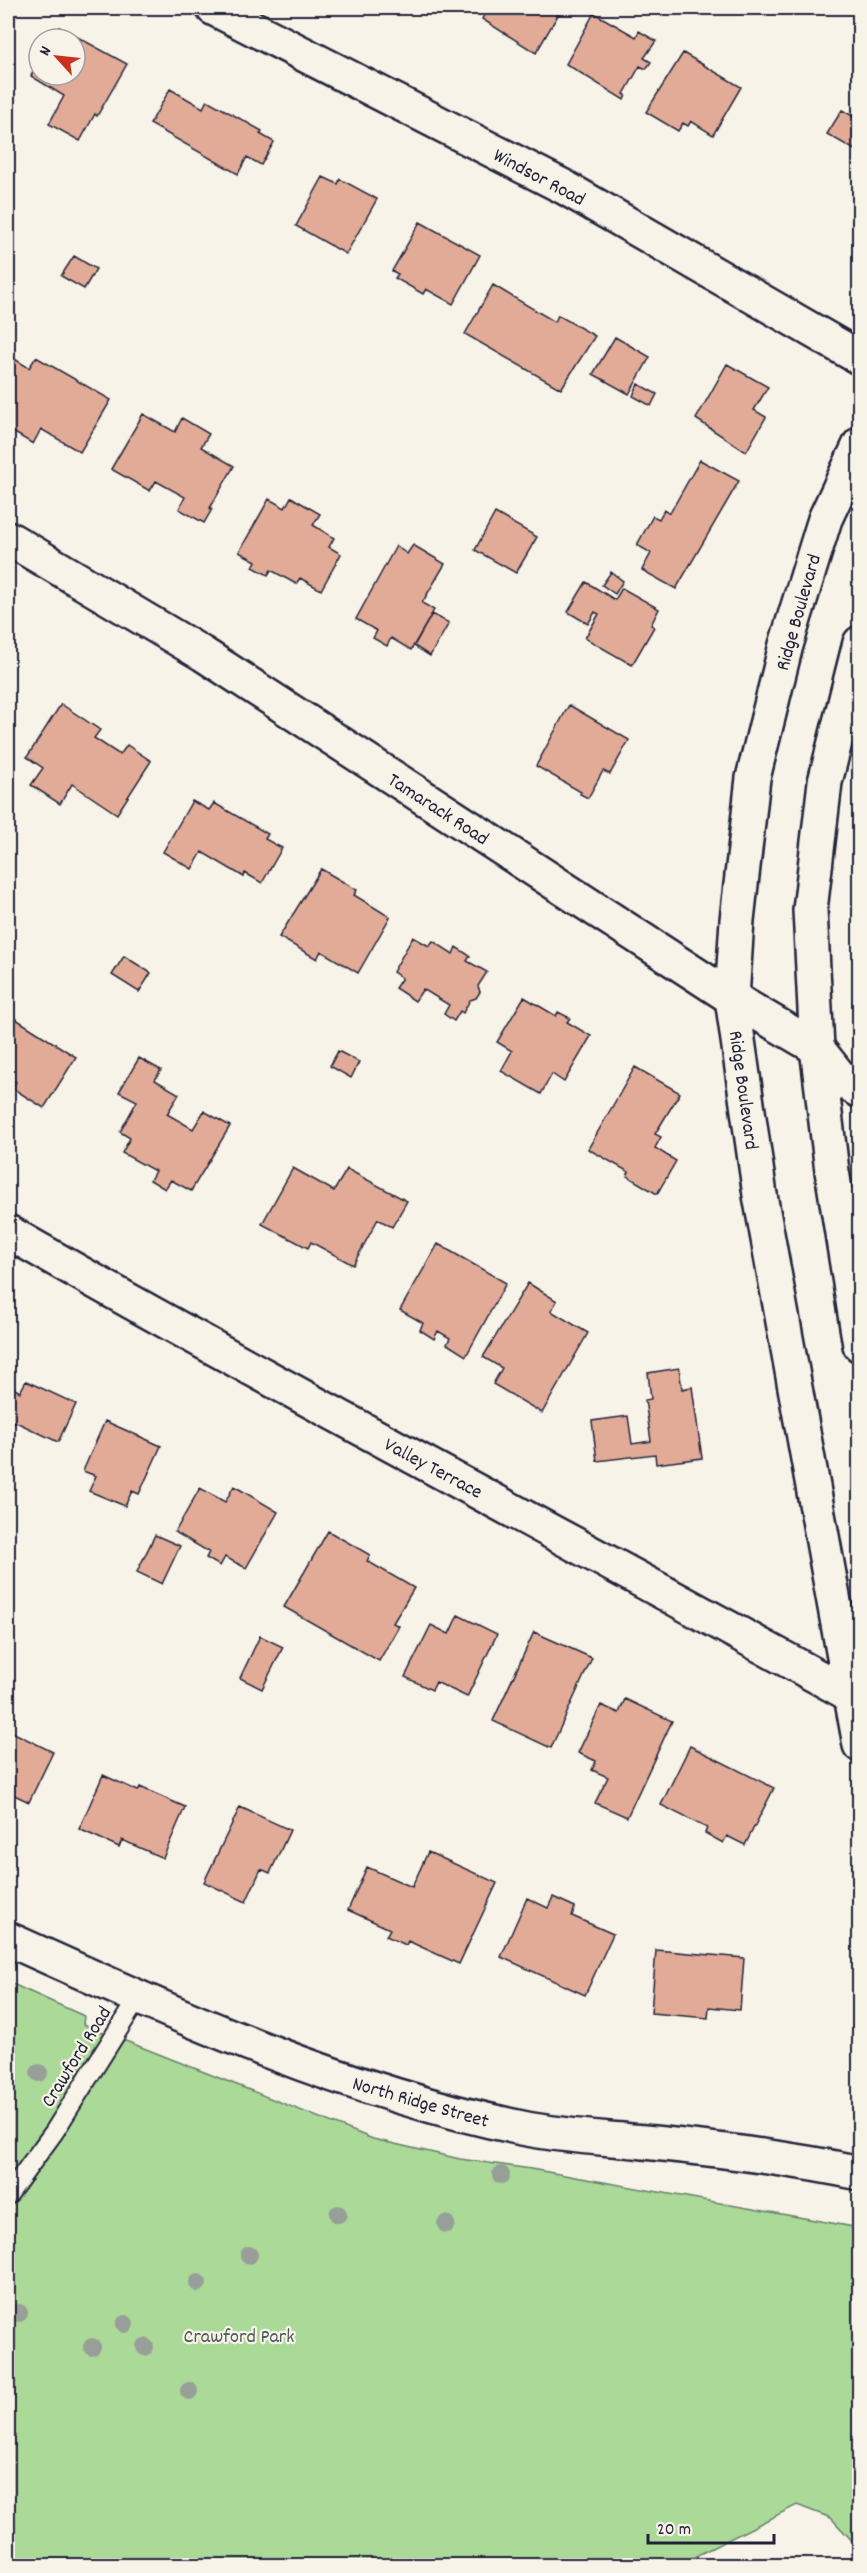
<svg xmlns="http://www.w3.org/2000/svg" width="867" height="2573" font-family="Dekko,sans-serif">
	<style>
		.green { fill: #abd998; stroke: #667e6a; stroke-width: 1.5 }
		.building { fill: #e2ab97; stroke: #22223b; stroke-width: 1.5 }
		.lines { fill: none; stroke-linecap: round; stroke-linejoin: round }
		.service-casing { stroke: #22223b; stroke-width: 22 }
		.minor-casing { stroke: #22223b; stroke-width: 38 }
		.tertiary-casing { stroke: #22223b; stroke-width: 38 }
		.service { stroke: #f7f3e8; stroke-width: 18 }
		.minor { stroke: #f7f3e8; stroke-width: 33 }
		.tertiary { stroke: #f7f3e8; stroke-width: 33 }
		.tree { fill: #989e98 }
		.labels { text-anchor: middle; stroke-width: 4.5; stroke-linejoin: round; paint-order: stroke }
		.street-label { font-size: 20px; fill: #22223b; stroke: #f7f3e8 }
		.park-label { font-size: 20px; fill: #4b5957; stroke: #f7f3e8 }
	</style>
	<rect width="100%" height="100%" fill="#f7f3e8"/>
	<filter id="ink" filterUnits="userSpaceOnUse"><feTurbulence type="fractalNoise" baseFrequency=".0167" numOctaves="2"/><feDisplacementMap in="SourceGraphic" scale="12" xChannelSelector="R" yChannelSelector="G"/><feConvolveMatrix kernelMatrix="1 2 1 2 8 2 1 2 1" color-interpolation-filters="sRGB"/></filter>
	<g filter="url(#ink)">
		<path class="green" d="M 8,1982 L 84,2016 L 83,2024 L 373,2139 L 460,2159 L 531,2169 L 859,2228 L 859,2548 L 831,2518 L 797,2505 L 678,2565 L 8,2566 Z"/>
		<path class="building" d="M 488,8 L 562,8 L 536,53 L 482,19 Z
			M 594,13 L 636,37 L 639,31 L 656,41 L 644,58 L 651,62 L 646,69 L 640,66 L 624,94 L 626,95 L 624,100 L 566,64 Z
			M 59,27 L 127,64 L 97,116 L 95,114 L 80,141 L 49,124 L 64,96 L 31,76 L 39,61 L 39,75 L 75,75 L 75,39 L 52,39 Z
			M 683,53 L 741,87 L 713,135 L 691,121 L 688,126 L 683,123 L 678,131 L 646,112 Z
			M 170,89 L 203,108 L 207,100 L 262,131 L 260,134 L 274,142 L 261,165 L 247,157 L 238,174 L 150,124 Z
			M 842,110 L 856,118 L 860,112 L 860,153 L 827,134 Z
			M 323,177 L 338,184 L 340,179 L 377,199 L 346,254 L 296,226 Z
			M 420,222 L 480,255 L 453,304 L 426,289 L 423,294 L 395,278 L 398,274 L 392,271 Z
			M 74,256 L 96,269 L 84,289 L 61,276 Z
			M 493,285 L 555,322 L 558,315 L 595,336 L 561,389 L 465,334 Z
			M 615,337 L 650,357 L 629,394 L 593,374 Z
			M 8,355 L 29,368 L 36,357 L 111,400 L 80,452 L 41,429 L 33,444 L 8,429 Z
			M 727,364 L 768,387 L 754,410 L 766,417 L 746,452 L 696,419 Z
			M 638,384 L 657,394 L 651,406 L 633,396 Z
			M 143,414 L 175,432 L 182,418 L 209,434 L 201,447 L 234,466 L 210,508 L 212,509 L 204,523 L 179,509 L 185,497 L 156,481 L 150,491 L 111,469 Z
			M 700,460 L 739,481 L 676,589 L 642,570 L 651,553 L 637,545 L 653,516 L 659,519 L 664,510 L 670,513 Z
			M 291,497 L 320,514 L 313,525 L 334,538 L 329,547 L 341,554 L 321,590 L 300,578 L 296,584 L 271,570 L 268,575 L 253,567 L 256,561 L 239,552 L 269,499 L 285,508 Z
			M 495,513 L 537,537 L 516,573 L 475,550 Z
			M 413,545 L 445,564 L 422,603 L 434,610 L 411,650 L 391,638 L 387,646 L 373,638 L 377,631 L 356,619 L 396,546 L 407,554 Z
			M 611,572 L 623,581 L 615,594 L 602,585 Z
			M 586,582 L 615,600 L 622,588 L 659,609 L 651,625 L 654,627 L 632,665 L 585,638 L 599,614 L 595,612 L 588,624 L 568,612 Z
			M 432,614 L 449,623 L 430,656 L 414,646 Z
			M 61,704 L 100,730 L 94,738 L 120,755 L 127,745 L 151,761 L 117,814 L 72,784 L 60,804 L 31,785 L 43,768 L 27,757 Z
			M 569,705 L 629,740 L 610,774 L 603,771 L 588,798 L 580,794 L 581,792 L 536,766 Z
			M 192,801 L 209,810 L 214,803 L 268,834 L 265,839 L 282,848 L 262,883 L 245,873 L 244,877 L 202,852 L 192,869 L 163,852 Z
			M 321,869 L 357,890 L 354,895 L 390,917 L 358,973 L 321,951 L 317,959 L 279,937 Z
			M 413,937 L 429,946 L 433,941 L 453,954 L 456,947 L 470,956 L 467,961 L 487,972 L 478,986 L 480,992 L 476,998 L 470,1000 L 463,1013 L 460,1011 L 454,1021 L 444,1014 L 449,1005 L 423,989 L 415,1001 L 395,988 L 402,978 L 393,972 Z
			M 124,956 L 151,973 L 139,992 L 112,975 Z
			M 524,997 L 556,1016 L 558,1012 L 570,1018 L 567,1022 L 591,1036 L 564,1082 L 552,1074 L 541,1094 L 501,1071 L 512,1051 L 497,1042 Z
			M 8,1014 L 76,1057 L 44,1108 L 12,1088 L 16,1082 L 8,1077 Z
			M 338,1051 L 359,1062 L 351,1078 L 330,1066 Z
			M 139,1058 L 161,1070 L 155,1080 L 179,1094 L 167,1114 L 193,1129 L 204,1111 L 230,1126 L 191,1191 L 171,1180 L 165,1189 L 150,1180 L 155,1171 L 122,1153 L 130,1138 L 120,1132 L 137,1101 L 119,1092 Z
			M 635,1067 L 680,1093 L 655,1134 L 661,1137 L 655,1148 L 676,1161 L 657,1194 L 627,1176 L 629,1172 L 588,1149 Z
			M 293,1168 L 334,1191 L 347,1169 L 407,1201 L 392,1227 L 378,1219 L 353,1265 L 311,1242 L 308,1248 L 262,1224 Z
			M 438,1244 L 506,1283 L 466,1356 L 447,1344 L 450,1338 L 438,1331 L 434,1339 L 420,1330 L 423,1323 L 400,1310 Z
			M 528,1283 L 557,1301 L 551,1311 L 588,1333 L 542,1413 L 493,1384 L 502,1368 L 483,1357 Z
			M 679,1368 L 682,1389 L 692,1387 L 702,1458 L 656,1464 L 655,1454 L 597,1461 L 592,1421 L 628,1416 L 632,1444 L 651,1441 L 645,1400 L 651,1399 L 648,1373 Z
			M 26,1381 L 76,1404 L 58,1442 L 14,1421 L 10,1432 L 8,1430 L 8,1385 L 20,1392 Z
			M 105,1421 L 161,1446 L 139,1494 L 132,1491 L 125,1506 L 89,1491 L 96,1476 L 83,1471 Z
			M 234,1486 L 278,1512 L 246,1568 L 225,1557 L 220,1566 L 206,1558 L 209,1552 L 175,1532 L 200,1488 L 225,1502 Z
			M 328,1531 L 370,1555 L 367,1561 L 414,1588 L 393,1623 L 399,1626 L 379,1661 L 284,1607 Z
			M 155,1535 L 180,1546 L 162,1584 L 137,1572 Z
			M 458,1615 L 497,1634 L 467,1697 L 436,1682 L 432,1690 L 405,1677 L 431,1625 L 449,1634 Z
			M 534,1632 L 592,1658 L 551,1748 L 493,1721 Z
			M 260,1636 L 283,1647 L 262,1689 L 240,1678 Z
			M 625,1699 L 672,1721 L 627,1817 L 595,1803 L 608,1777 L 592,1770 L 596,1761 L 578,1753 L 601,1705 L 619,1713 Z
			M 8,1730 L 53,1752 L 29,1802 L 8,1792 Z
			M 690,1746 L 774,1788 L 745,1845 L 727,1836 L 723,1843 L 705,1833 L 707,1828 L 661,1805 Z
			M 103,1775 L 138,1791 L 140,1787 L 185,1807 L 163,1858 L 122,1840 L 119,1847 L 79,1829 Z
			M 240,1807 L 290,1830 L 270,1873 L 261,1869 L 246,1902 L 204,1882 Z
			M 428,1852 L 497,1883 L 459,1964 L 408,1941 L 406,1945 L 386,1936 L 390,1929 L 348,1910 L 367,1867 L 412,1887 Z
			M 553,1897 L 575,1907 L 572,1916 L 613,1934 L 585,1995 L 501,1957 L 527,1898 L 548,1908 Z
			M 656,1950 L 744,1958 L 740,2010 L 709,2007 L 708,2018 L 651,2013 Z"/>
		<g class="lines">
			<defs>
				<path id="service" d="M 8,2195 L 54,2132 L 138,1998"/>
				<path id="minor" d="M 213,8 L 564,187 L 860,358
					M 8,538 L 203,654 L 732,998 L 817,1048 L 844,1082 L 860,1091
					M 8,1232 C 285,1391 569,1539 849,1694 L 860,1703"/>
				<path id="tertiary" d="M 860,444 L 825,519 L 786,645 L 753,778 L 737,920 L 732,998 L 760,1195 L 860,1745
					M 860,643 L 825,782 L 810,910 L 817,1048 L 832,1171 L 860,1345
					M 8,1939 C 174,2014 342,2091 522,2128 C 561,2136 604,2138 644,2142 C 716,2149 788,2158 860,2173"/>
			</defs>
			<use href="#service" class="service-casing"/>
			<use href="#minor" class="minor-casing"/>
			<use href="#tertiary" class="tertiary-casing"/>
			<use href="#service" class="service"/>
			<use href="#minor" class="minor"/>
			<use href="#tertiary" class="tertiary"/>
		</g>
		<g class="tree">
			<circle cx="39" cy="2073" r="9"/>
			<circle cx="501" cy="2175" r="9"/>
			<circle cx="338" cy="2214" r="9"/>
			<circle cx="446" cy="2224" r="9"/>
			<circle cx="249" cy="2255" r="9"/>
			<circle cx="198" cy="2283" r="9"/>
			<circle cx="19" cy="2313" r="9"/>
			<circle cx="125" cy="2324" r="9"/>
			<circle cx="92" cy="2347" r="9"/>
			<circle cx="145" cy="2347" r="9"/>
			<circle cx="189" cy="2391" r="9"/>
		</g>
	</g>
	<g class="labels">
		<g class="street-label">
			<text transform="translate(540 176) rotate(28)" y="7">Windsor Road</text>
			<text transform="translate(797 612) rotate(-74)" y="7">Ridge Boulevard</text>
			<text transform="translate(439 808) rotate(33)" y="7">Tamarack Road</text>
			<text transform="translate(745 1090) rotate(82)" y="7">Ridge Boulevard</text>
			<text transform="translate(434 1467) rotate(28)" y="7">Valley Terrace</text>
			<text transform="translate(75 2056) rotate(-58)" y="7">Crawford Road</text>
			<text transform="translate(421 2101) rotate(16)" y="7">North Ridge Street</text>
		</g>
		<g class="park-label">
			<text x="239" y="2342">Crawford Park</text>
		</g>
	</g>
	<rect width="867" height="2573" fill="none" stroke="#f7f3e8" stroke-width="30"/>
	<rect x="15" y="15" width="837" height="2543" fill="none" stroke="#22223b" stroke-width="2" filter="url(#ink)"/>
	<g transform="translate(57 57) rotate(297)"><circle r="28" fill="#f7f3e8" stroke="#a29fa3" stroke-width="1.5"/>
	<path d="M0-4.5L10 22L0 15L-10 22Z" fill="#c8321e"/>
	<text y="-9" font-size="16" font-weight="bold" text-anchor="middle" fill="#22223b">N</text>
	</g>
	<path d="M648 2534v9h126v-9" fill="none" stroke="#22223b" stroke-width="3"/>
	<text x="657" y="2534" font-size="18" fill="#22223b" stroke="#f7f3e8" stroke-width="4.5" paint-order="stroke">20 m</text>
</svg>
